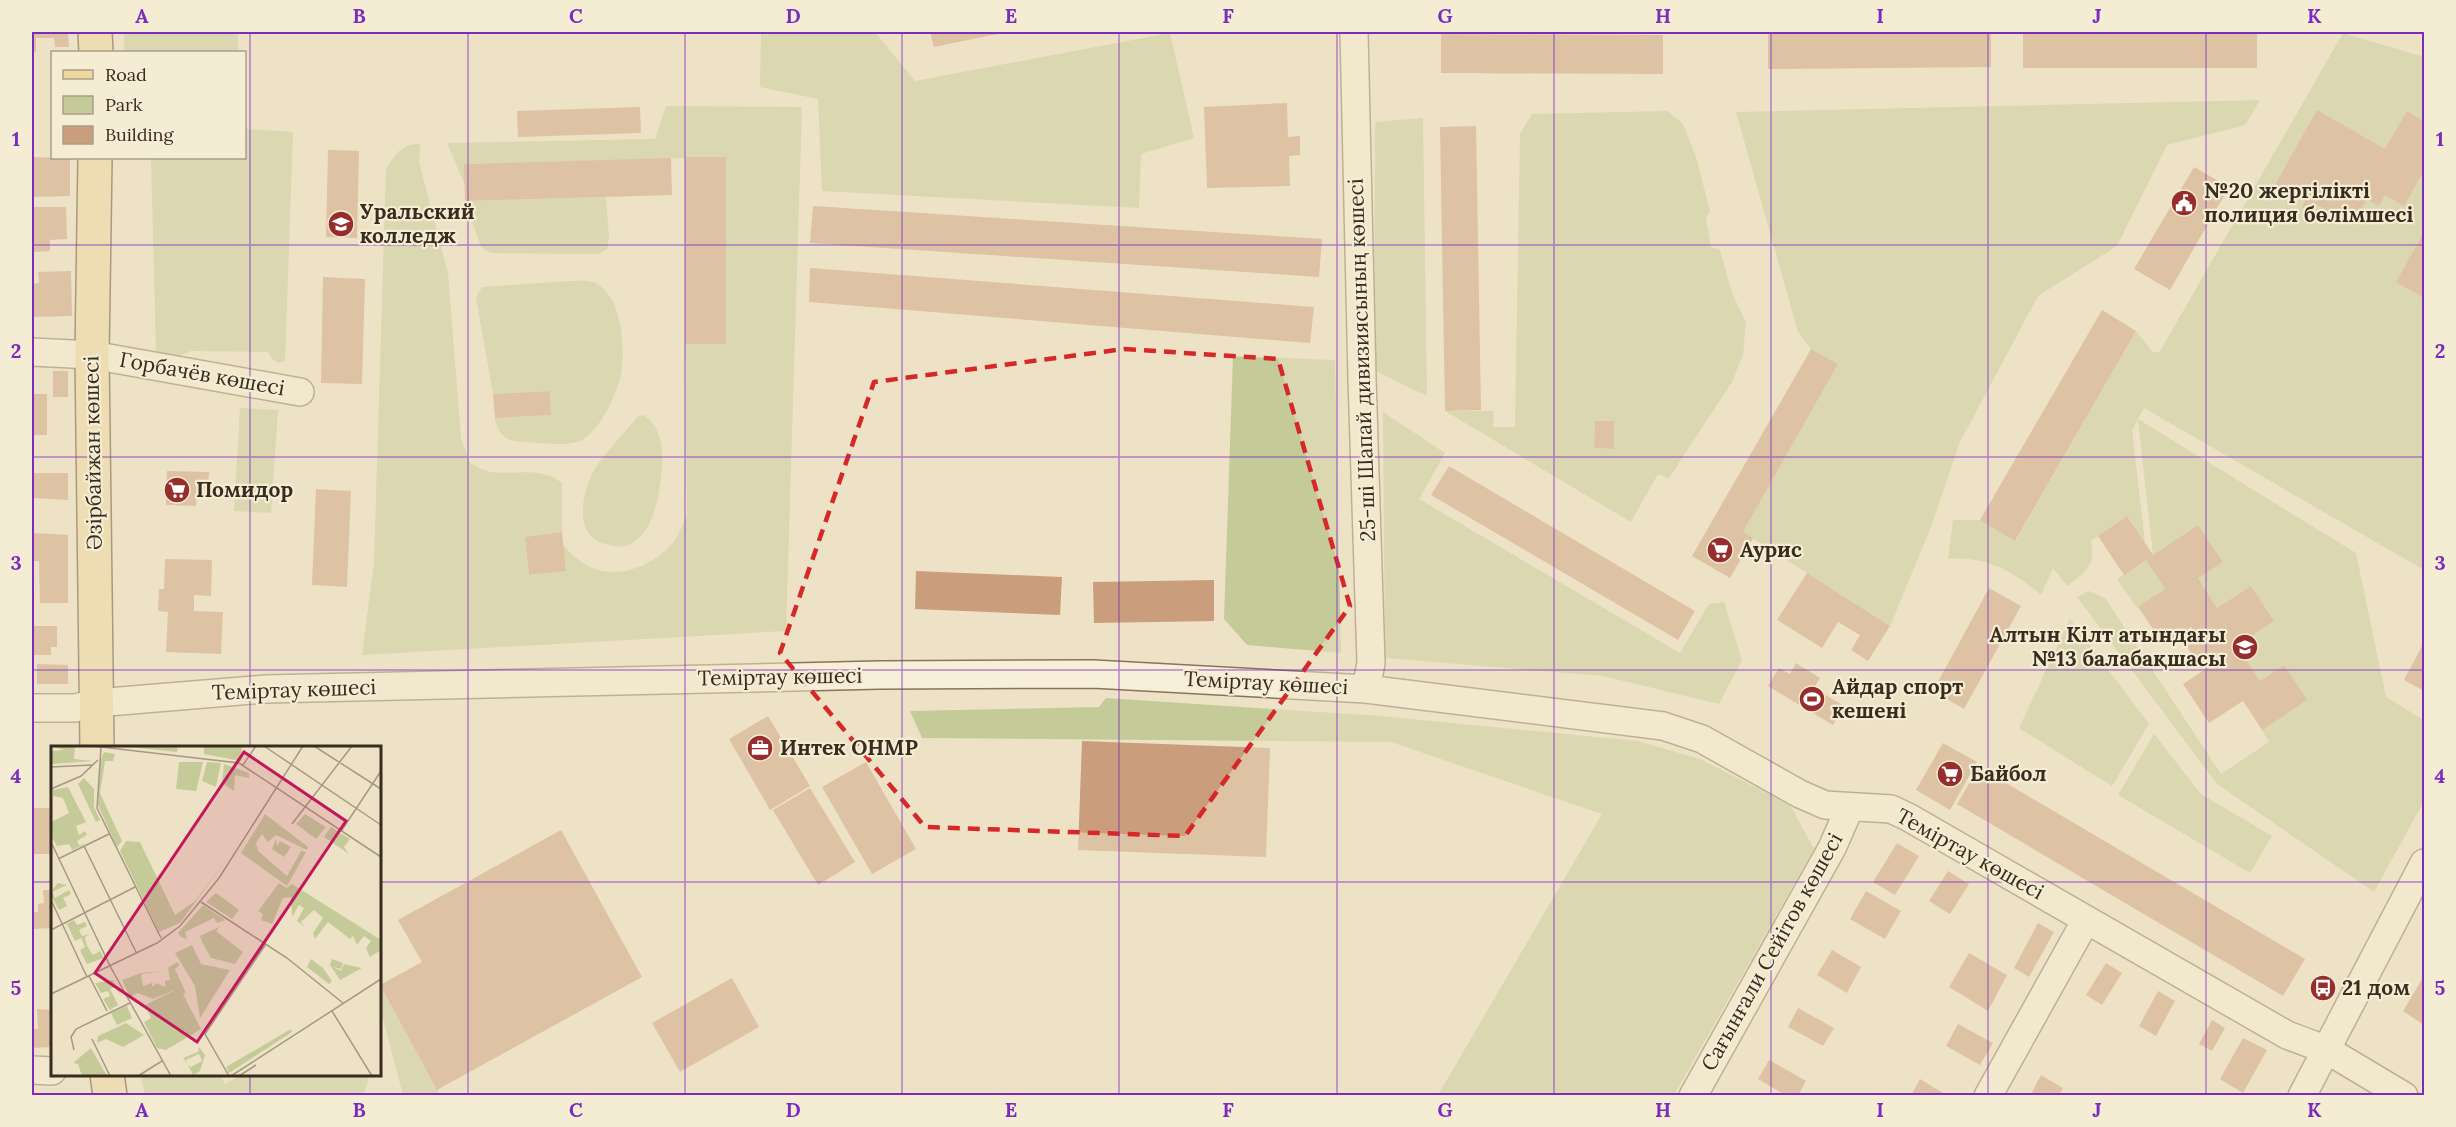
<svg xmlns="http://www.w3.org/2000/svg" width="2456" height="1127" font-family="Lora,serif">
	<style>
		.green { fill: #c4cb99; fill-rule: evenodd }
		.building { fill: #ca9e7c }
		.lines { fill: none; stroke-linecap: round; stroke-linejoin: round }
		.minor-casing { stroke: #88745b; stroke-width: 30 }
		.major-casing { stroke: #55422f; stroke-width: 36 }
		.minor { stroke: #f8efd8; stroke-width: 27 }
		.major { stroke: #efd79e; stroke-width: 33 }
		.marked { fill: none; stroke: #d62828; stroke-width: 4.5; stroke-dasharray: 12 8; stroke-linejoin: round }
		.grid { fill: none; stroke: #7b2cbf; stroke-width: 1.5; stroke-opacity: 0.55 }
		.labels { text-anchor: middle; stroke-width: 4.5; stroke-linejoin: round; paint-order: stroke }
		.poi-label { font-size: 21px; font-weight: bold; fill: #382c1f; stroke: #f5ecd4; text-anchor: start }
		.street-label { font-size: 21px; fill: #382c1f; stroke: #f5ecd4 }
		.inset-road { fill: none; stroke: #a59983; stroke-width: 1.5 }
		.view { fill: #c2185b; fill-opacity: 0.15; stroke: #c2185b; stroke-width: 3 }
		.inset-edge { fill: none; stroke: #382c1f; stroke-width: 3 }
		.neatline { fill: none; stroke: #7b2cbf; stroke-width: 2 }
		.grid-label { font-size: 20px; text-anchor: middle; font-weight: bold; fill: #7b2cbf }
	</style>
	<rect width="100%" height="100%" fill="#ede2c5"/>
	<path class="green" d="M 124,32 L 238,32 L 238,52 L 124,52 Z
		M 761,32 L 875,32 L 915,81 L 1170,33 L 1194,138 L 1141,154 L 1139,208 L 822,191 L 818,99 L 760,87 Z
		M 2343,33 L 2424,57 L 2424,570 L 2144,408 L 2138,419 L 2356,553 L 2386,697 L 2424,720 L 2424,801 L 2374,892 L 2217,784 L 2077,597 L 2089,591 L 2105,598 L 2221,774 L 2269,742 L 2262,730 L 2284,665 L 2260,681 L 2237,646 L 2274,621 L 2251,586 L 2217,608 L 2198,578 L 2223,562 L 2198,525 L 2153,555 L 2138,420 L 2132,430 L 2145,543 L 2127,516 L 2091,541 C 2096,566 2086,571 2067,586 L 2053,568 L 2041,595 C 2013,571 1986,556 1948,559 L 1953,520 L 1980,520 L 2016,540 L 2136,331 L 2152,351 L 2159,353 Z
		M 2260,100 L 2245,125 L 2167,145 L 2117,246 L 2038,296 L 1960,442 L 1931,527 L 1890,626 L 1743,532 L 1838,364 L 1811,349 L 1798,332 L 1736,112 Z
		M 666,106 L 802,107 L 786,631 L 362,655 L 374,562 L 386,170 C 394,155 402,143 420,144 L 419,162 L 448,273 L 461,438 L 470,463 C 476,466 484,471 492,472 C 516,475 541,466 562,483 L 562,532 L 525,537 L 529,575 L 566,571 L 563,545 C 568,550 574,557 580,561 C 611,584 653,568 675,540 C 680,533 683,523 687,515 L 685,344 L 726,344 L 726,157 L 465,164 L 465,185 L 447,143 L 655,139 Z
		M 1667,111 L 1683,124 L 1696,157 L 1710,211 L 1706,218 L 1711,247 L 1720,250 L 1732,293 L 1746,322 L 1743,355 L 1732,382 L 1669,478 L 1658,474 L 1631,522 L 1445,411 L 1494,411 L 1493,427 L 1515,427 L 1520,134 L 1532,114 ZM 1595,421 L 1614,422 L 1614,449 L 1594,448 Z
		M 1423,118 L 1427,396 L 1374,370 L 1375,122 Z
		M 245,129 L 293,132 L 285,361 L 279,363 L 273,360 L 268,352 L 191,351 L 174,358 L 161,356 L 156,350 L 151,158 L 244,158 Z
		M 606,197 L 609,239 L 607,249 L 599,254 L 491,253 L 481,247 L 465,201 Z
		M 570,281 C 577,281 587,280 593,282 C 624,294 627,356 619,383 C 613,400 601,427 585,438 C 572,448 542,443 526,442 C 507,442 498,436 495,418 L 551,415 L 550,391 L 493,394 L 476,298 L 482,287 Z
		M 1233,356 L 1335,360 L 1341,653 L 1247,645 L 1224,619 Z
		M 240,408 L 278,410 L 271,513 L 234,511 Z
		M 1383,412 L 1445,453 L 1419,499 L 1680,653 L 1709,604 L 1724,602 L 1742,660 L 1719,704 L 1603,676 L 1385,658 Z
		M 644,415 C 660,426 663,446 662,464 C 661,488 655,535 628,545 C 622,548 612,546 606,544 C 574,536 581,498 592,474 C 601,457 625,432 638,416 Z
		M 2146,560 L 2165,589 L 2137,608 L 2117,579 Z
		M 2070,619 L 2149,724 L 2112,786 L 2019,728 Z
		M 1106,698 L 1380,716 L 1638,741 L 1700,759 L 1790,805 L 1814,849 L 1674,1095 L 1438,1095 L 1602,814 L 1391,742 L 922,738 L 910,711 L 1099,707 Z
		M 2154,734 L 2201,794 L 2272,836 L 2250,873 L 2118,795 Z
		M 380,985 L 437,1090 L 440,1095 L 403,1095 L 380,1008 Z
		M 367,1074 L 368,1083 L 362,1096 L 145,1095 L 141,1075 L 220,1075 L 225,1084 L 241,1075 Z"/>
	<path class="building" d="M 32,32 L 68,32 L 69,47 L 55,47 L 54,38 L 36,38 L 36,52 L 32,52 Z
		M 930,32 L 1002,32 L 1002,33 L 934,47 Z
		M 1991,32 L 1991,67 L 1768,69 L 1768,33 Z
		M 2023,32 L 2257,32 L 2257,68 L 2023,68 Z
		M 1441,34 L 1663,35 L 1663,74 L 1441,73 Z
		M 1287,103 L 1288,137 L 1300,136 L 1300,155 L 1289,156 L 1290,186 L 1207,188 L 1204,107 Z
		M 640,107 L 641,133 L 518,137 L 517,111 Z
		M 2317,110 L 2385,149 L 2407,111 L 2424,121 L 2424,170 L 2404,206 L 2385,195 L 2379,206 L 2367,199 L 2352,225 L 2315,204 L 2311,212 L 2302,207 L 2305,202 L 2275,185 Z
		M 1476,126 L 1481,410 L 1445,411 L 1440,127 Z
		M 328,150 L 359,151 L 357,238 L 326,237 Z
		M 32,157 L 70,158 L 70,196 L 32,197 Z
		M 685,157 L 726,157 L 726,344 L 685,344 Z
		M 671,158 L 672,195 L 465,201 L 464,164 Z
		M 2194,167 L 2229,187 L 2170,290 L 2134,269 Z
		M 813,206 L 1322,239 L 1319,277 L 810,243 Z
		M 33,207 L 66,207 L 67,239 L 50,240 L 50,251 L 33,252 Z
		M 2424,232 L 2424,298 L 2396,282 Z
		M 810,268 L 1314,307 L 1310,343 L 809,302 Z
		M 71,271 L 72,316 L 32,317 L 32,284 L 39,283 L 38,272 Z
		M 323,277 L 365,279 L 362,384 L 321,383 Z
		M 2102,310 L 2136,331 L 2015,541 L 1980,520 Z
		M 1811,349 L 1838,364 L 1743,532 L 1753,538 L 1730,578 L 1692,556 Z
		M 53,371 L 68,371 L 68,397 L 53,397 Z
		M 550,391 L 551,415 L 495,418 L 493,394 Z
		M 32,394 L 47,394 L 47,435 L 32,435 Z
		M 1595,421 L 1614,421 L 1614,449 L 1594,448 Z
		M 1449,466 L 1695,611 L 1678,640 L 1431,495 Z
		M 167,471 L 209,472 L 208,488 L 197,488 L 196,506 L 166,505 Z
		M 32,473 L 68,473 L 68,500 L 32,498 Z
		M 316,489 L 351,491 L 347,587 L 312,585 Z
		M 2127,516 L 2153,555 L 2198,525 L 2223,562 L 2198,578 L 2217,608 L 2251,586 L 2274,621 L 2237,646 L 2260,681 L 2284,665 L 2307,700 L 2262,730 L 2243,701 L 2209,723 L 2183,684 L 2213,664 L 2212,662 L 2201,669 L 2182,639 L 2194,631 L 2191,627 L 2164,645 L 2138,607 L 2165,589 L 2146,560 L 2124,575 L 2098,536 Z
		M 562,532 L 566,571 L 529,575 L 525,537 Z
		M 33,533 L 68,535 L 68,603 L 40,603 L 39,561 L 33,561 Z
		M 165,559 L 212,560 L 211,596 L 194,595 L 194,611 L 223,612 L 221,654 L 166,652 L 168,612 L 158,611 L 159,589 L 164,589 Z
		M 916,571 L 1062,577 L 1060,615 L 915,609 Z
		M 1807,573 L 1890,626 L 1868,661 L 1851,650 L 1860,635 L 1838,622 L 1822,648 L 1777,620 Z
		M 1214,580 L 1214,621 L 1094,623 L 1093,582 Z
		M 1989,588 L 2021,606 L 1964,709 L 1933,691 Z
		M 32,626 L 57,626 L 57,647 L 51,647 L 51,655 L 32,655 Z
		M 2424,642 L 2424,691 L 2404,680 Z
		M 1796,663 L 1820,678 L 1814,688 L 1844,706 L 1833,725 L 1768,686 L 1779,668 L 1790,674 Z
		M 37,664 L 68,665 L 68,684 L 37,684 Z
		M 768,716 L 810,786 L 770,810 L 729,739 Z
		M 1082,741 L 1270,748 L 1266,857 L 1078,850 Z
		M 1943,743 L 1977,762 L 1950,810 L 1916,790 Z
		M 866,762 L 916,849 L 872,874 L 822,787 Z
		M 1979,767 L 2305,959 L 2283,996 L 1957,804 Z
		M 810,788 L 855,862 L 818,885 L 773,810 Z
		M 32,793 L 33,793 L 34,808 L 52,808 L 52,854 L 34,854 Z
		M 561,830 L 642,977 L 437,1090 L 380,985 L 422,962 L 398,920 Z
		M 1897,843 L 1919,856 L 1895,895 L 1873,882 Z
		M 1948,871 L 1969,884 L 1950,914 L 1929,901 Z
		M 43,890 L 52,890 L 52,928 L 32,929 L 32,912 L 38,912 L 38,904 L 44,903 Z
		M 1866,891 L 1901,911 L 1885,939 L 1850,919 Z
		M 2038,923 L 2054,932 L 2029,977 L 2014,968 Z
		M 1832,950 L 1861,967 L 1847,993 L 1817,975 Z
		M 1969,953 L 2007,975 L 1988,1011 L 1949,987 Z
		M 2106,963 L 2122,973 L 2102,1005 L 2086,995 Z
		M 2424,976 L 2424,1025 L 2403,1011 Z
		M 732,978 L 759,1027 L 680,1072 L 652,1023 Z
		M 2158,991 L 2175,1001 L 2156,1036 L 2139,1026 Z
		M 1798,1008 L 1834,1028 L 1823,1046 L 1788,1027 Z
		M 37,1009 L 52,1010 L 52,1047 L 32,1048 L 32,1029 L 38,1029 Z
		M 2212,1020 L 2225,1028 L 2212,1051 L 2199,1044 Z
		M 1958,1024 L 1993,1043 L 1980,1065 L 1946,1046 Z
		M 2243,1038 L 2267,1050 L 2243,1093 L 2220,1079 Z
		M 1769,1060 L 1806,1081 L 1798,1096 L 1787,1096 L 1758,1079 Z
		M 2041,1075 L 2063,1088 L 2059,1096 L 2038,1096 L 2032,1092 Z
		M 1920,1079 L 1948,1096 L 1911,1096 Z"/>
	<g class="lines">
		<defs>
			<path id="minor" d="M 1354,32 L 1362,378 L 1371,663 L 1366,689
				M 32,352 L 92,355 L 300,392
				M 32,708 L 75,708 L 96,703 L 266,689 L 880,675 L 1093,674 L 1366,689 L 1663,726 L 1702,739 L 1800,794 L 1825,805 L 1891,809 L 1908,817 L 2287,1035 L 2327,1050 L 2404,1096
				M 32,1070 L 52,1071
				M 1693,1096 L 1832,848 L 1850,807
				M 1988,1096 L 2086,920
				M 2302,1096 L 2424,863"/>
			<path id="major" d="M 95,32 L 96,52
				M 95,158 L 92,355 L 97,748
				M 107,1074 L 110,1096"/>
		</defs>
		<use href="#minor" class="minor-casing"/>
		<use href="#major" class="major-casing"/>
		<use href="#minor" class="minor"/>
		<use href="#major" class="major"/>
	</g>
	<path d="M0 0H2456V1127H0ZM 1124,349 L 1278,359 L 1350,606 L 1185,836 L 925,827 L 780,653 L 874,382 Z" fill="#ede2c5" fill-opacity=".55" fill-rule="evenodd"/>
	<path class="marked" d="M 1124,349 L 1278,359 L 1350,606 L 1185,836 L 925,827 L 780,653 L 874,382 Z"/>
	<path class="grid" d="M 250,32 L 250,748M 468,32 L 468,1096M 685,32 L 685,1096M 902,32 L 902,1096M 1119,32 L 1119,1096M 1337,32 L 1337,1096M 1554,32 L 1554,1096M 1771,32 L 1771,1096M 1988,32 L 1988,1096M 2206,32 L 2206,1096M 32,245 L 2424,245M 32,457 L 2424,457M 32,670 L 2424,670M 32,882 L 52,882M 380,882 L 2424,882M 250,1074 L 250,1096"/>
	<defs>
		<symbol id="civic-disc" viewBox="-11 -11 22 22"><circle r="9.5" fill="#952e2d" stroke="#f5ecd4"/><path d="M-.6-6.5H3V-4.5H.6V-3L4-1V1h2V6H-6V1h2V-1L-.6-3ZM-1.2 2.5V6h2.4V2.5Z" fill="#fff"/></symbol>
		<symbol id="university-disc" viewBox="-11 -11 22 22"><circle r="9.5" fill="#952e2d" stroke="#f5ecd4"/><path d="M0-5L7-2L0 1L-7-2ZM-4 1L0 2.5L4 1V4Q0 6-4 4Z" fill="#fff"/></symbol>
		<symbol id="supermarket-disc" viewBox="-11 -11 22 22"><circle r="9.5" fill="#952e2d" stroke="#f5ecd4"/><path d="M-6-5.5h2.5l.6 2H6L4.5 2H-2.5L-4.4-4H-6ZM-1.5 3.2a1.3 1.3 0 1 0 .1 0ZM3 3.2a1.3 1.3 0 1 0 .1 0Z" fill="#fff"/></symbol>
		<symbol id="school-disc" viewBox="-11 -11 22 22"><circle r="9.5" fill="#952e2d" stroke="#f5ecd4"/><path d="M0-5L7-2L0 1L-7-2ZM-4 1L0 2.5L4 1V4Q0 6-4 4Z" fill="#fff"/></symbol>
		<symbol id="stadium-disc" viewBox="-11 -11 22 22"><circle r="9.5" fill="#952e2d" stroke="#f5ecd4"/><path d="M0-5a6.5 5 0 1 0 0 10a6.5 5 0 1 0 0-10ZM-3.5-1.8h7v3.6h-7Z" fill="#fff"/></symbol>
		<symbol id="office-disc" viewBox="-11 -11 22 22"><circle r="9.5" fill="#952e2d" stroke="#f5ecd4"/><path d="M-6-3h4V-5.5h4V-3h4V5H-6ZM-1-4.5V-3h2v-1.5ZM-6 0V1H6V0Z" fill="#fff"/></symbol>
		<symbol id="bus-disc" viewBox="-11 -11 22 22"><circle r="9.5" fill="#952e2d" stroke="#f5ecd4"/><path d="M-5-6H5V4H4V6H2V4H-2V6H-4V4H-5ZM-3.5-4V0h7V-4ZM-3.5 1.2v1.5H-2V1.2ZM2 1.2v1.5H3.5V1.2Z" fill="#fff"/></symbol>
	</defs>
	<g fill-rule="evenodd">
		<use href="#civic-disc" x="2169" y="188" width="30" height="30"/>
		<use href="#university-disc" x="326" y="209" width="30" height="30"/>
		<use href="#supermarket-disc" x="162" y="475" width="30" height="30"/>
		<use href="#supermarket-disc" x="1705" y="535" width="30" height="30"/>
		<use href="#school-disc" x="2230" y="632" width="30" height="30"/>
		<use href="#stadium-disc" x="1797" y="684" width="30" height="30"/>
		<use href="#office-disc" x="745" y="733" width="30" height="30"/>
		<use href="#supermarket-disc" x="1935" y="759" width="30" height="30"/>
		<use href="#bus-disc" x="2308" y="973" width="30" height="30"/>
	</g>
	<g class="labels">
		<g class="poi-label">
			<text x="2204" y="198">№20 жергілікті<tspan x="2204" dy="24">полиция бөлімшесі</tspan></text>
			<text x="360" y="219">Уральский<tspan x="360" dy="24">колледж</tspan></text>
			<text x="196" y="497">Помидор</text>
			<text x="1740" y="557">Аурис</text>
			<text x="2226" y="642" text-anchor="end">Алтын Кілт атындағы<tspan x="2226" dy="24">№13 балабақшасы</tspan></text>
			<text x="1832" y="694">Айдар спорт<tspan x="1832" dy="24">кешені</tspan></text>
			<text x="780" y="755">Интек ОНМР</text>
			<text x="1970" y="781">Байбол</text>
			<text x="2342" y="995">21 дом</text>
		</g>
		<g class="street-label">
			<text transform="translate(1362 360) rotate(-92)" y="7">25-ші Шапай дивизиясының көшесі</text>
			<text transform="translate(202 374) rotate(10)" y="7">Горбачёв көшесі</text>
			<text transform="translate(93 453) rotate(-91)" y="7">Әзірбайжан көшесі</text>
			<text transform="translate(780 677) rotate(-1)" y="7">Теміртау көшесі</text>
			<text transform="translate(1266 683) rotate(3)" y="7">Теміртау көшесі</text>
			<text transform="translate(294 690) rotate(-2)" y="7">Теміртау көшесі</text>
			<text transform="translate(1970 854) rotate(29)" y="7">Теміртау көшесі</text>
			<text transform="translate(1772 952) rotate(-61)" y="7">Сағынғали Сейітов көшесі</text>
		</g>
	</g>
	<g transform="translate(51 746)">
		<rect width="330" height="330" fill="#ede2c5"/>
		<path d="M 0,0 L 24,0 L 23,13 L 42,15 L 0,18 L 0,5 L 13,4 ZM 71,0 L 127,0 L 126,6 ZM 153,0 L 191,0 L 190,15 L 153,8 ZM 53,6 L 64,8 L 62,15 L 54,15 L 49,47 L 71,95 L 66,101 L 46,57 L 49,16 ZM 128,16 L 152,16 L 145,45 L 125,43 ZM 156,16 L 170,17 L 165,41 L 151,35 ZM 173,18 L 198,27 L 198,32 L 184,29 L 183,45 L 171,37 ZM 33,32 L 43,43 L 43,61 L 49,74 L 45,76 L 27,38 ZM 17,41 L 35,76 L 25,80 L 28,89 L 34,85 L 36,89 L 26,95 L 28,99 L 35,98 L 21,104 L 18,98 L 6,100 L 0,90 L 0,76 L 18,67 L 12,52 L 2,50 L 2,44 ZM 214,68 L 257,101 L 256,104 L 225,89 L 217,96 L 211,88 L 205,97 L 207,105 L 236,130 L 250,105 L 255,106 L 236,140 L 190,107 ZM 254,68 L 275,81 L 265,93 L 245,78 ZM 280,81 L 299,93 L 293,101 L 298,108 L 273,91 ZM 225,93 L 226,100 L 229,95 L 240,101 L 233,111 L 221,103 ZM 75,95 L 89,96 L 124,169 L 144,155 L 176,113 L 129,177 L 108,186 L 69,105 ZM 7,137 L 16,139 L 1,146 L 4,152 L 18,144 L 20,148 L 12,152 L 16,160 L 8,164 L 0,149 L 0,145 ZM 228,137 L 236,142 L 241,138 L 330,194 L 330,204 L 319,211 L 315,202 L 320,195 L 313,190 L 306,199 L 302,190 L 299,193 L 277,176 L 264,193 L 262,187 L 272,172 L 263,164 L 250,176 L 254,181 L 246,175 L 253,162 L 248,159 L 241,171 L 240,151 L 232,152 L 221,178 L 210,174 L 212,168 L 207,165 ZM 165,147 L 188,164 L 181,173 L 155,156 ZM 152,159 L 174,174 L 166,177 L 163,172 L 134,186 L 136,193 L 130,191 L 127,187 ZM 23,174 L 26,179 L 34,176 L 36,180 L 28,184 L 31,190 L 40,188 L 34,191 L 36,200 L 42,209 L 49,205 L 53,212 L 36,218 L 29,204 L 34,201 L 30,192 L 24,195 L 16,178 ZM 170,180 L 165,185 L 192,206 L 184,218 L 160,212 L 151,196 L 149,190 ZM 141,199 L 150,218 L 179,224 L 149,272 L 144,240 L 124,207 ZM 260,213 L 272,222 L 281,235 L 278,238 L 256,221 ZM 281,213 L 292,217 L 290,223 L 282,221 L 290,225 L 293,218 L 311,222 L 289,234 L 279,219 ZM 126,216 L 129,219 L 124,223 L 135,247 L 132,248 L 150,283 L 115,304 L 106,302 L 93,276 L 100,272 L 94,259 L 128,242 L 102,253 L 87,247 L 79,251 L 71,234 L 90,227 L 115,225 L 90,228 L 92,240 L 101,237 L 101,241 L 106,237 L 114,241 L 114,235 L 119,234 L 117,222 ZM 62,234 L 71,251 L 64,241 L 59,243 L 67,259 L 59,264 L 52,253 L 59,250 L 57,245 L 50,247 L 44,237 ZM 76,260 L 81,272 L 66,279 L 60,267 ZM 75,277 L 93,289 L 72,301 L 55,293 L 46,297 L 47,290 ZM 240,283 L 241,286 L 178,327 L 175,321 ZM 148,301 L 154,309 L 149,325 L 142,329 L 137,319 L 140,321 L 151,315 L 148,308 L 135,314 L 136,317 L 132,312 L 147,306 ZM 40,302 L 56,330 L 31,330 L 27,318 L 22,317 Z" fill="#c4cb99"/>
		<path class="inset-road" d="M 42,0 L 188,17 L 330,111M 213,0 L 330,79M 263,0 L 330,43M 50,2 L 46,62 L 110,192M 192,19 L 205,0M 0,21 L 41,19M 0,43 L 30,30 L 47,14M 241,78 L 301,0M 291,84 L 330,25M 0,96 L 59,220 L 120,330M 33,100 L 85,206M 7,113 L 58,88M 0,154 L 36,231M 150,156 L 236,212 L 292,257M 0,184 L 84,141M 38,230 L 56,265M 0,248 L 106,197 L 129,180 L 168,132 L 252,0M 281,265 L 321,330M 41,293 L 59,330M 23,304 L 20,291 L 25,283 L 79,257M 87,330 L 111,315M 178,330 L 154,288 L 215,198M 180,330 L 330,233M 188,330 L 205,319"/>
		<path class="view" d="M 193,6 L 295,75 L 146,296 L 44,227 Z"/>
		<rect width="330" height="330" class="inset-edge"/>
	</g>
	<rect width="2456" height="1127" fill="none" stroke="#f5ecd4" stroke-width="66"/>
	<rect x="51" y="51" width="195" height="108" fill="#f5ecd4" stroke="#a99f8c" stroke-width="1.5"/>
	<rect x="63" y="70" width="30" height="9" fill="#efd79e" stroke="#a99f8c" stroke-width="1.5"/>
	<text x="105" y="81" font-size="18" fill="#382c1f">Road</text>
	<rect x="63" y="96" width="30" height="18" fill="#c4cb99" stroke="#a99f8c" stroke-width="1.5"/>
	<text x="105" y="111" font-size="18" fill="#382c1f">Park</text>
	<rect x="63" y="126" width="30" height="18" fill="#ca9e7c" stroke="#a99f8c" stroke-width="1.5"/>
	<text x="105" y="141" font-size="18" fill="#382c1f">Building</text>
	<rect x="33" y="33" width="2390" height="1061" class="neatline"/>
	<g class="grid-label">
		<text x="142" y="23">A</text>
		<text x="359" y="23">B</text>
		<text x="576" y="23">C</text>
		<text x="793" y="23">D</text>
		<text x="1011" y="23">E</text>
		<text x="1228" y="23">F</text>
		<text x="1445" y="23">G</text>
		<text x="1663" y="23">H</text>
		<text x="1880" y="23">I</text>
		<text x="2097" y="23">J</text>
		<text x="2314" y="23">K</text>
		<text x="16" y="146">1</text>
		<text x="2440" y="146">1</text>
		<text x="16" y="358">2</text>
		<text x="2440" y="358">2</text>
		<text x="16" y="570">3</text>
		<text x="2440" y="570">3</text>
		<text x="16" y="783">4</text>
		<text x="2440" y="783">4</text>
		<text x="16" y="995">5</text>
		<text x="2440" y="995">5</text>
		<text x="142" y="1117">A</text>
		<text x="359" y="1117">B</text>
		<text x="576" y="1117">C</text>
		<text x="793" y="1117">D</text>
		<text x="1011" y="1117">E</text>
		<text x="1228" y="1117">F</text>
		<text x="1445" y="1117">G</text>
		<text x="1663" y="1117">H</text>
		<text x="1880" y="1117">I</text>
		<text x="2097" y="1117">J</text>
		<text x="2314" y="1117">K</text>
	</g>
</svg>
